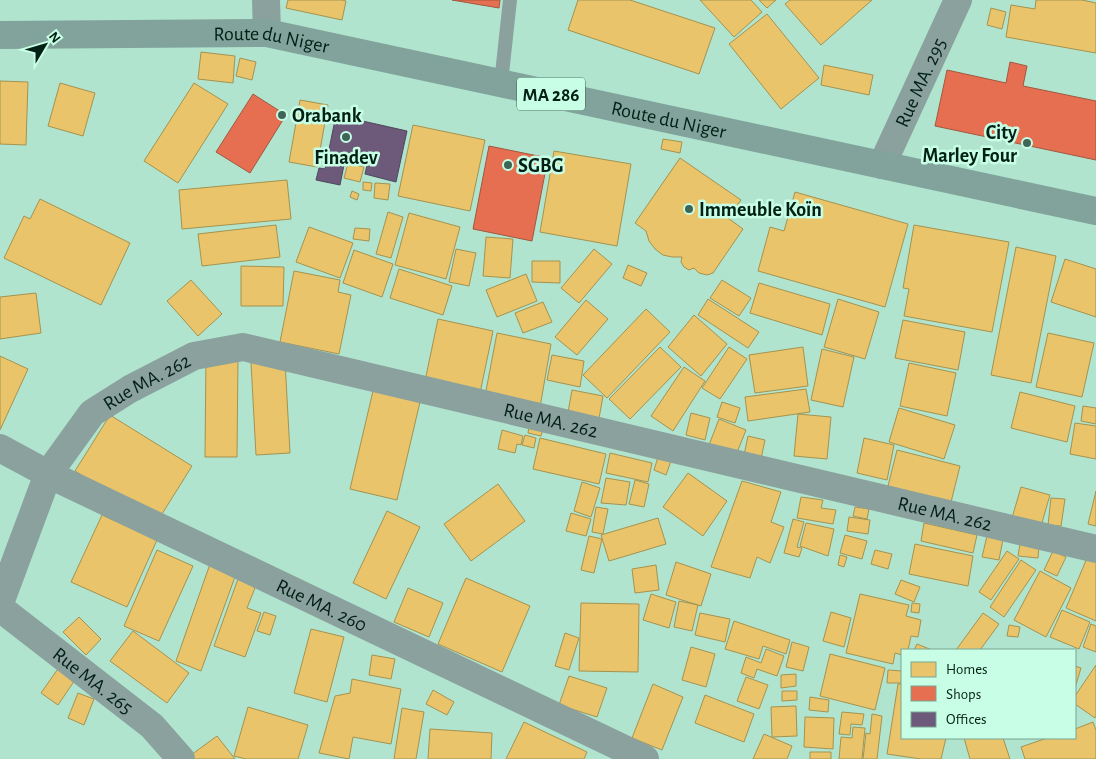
<svg xmlns="http://www.w3.org/2000/svg" width="1096" height="759" font-family="'Alegreya Sans',sans-serif">
	<style>
		.homes { fill: #e9c46a; stroke: #a49350 }
		.shops { fill: #e76f51; stroke: #a2573f }
		.offices { fill: #6d597a; stroke: #4d485c }
		.lines { fill: none; stroke-linecap: round; stroke-linejoin: round }
		.service { stroke: #8aa19e; stroke-width: 14 }
		.minor { stroke: #8aa19e; stroke-width: 28 }
		.primary { stroke: #81a39b; stroke-width: 28 }
		.poi-dot { fill: #3f6556; stroke: #c8fee5; stroke-width: 2 }
		.labels { text-anchor: middle; stroke-width: 5; stroke-linejoin: round; paint-order: stroke }
		.shield { fill: #c8fee5; stroke: #3d6353; stroke-width: 1 }
		.shield-label { font-size: 19px; font-weight: bold; fill: #022015 }
		.street-label { font-size: 20px; fill: #022015; stroke: #c8fee5 }
		.poi-label { font-size: 20px; font-weight: bold; fill: #022015; stroke: #c8fee5; text-anchor: start }
	</style>
	<rect width="100%" height="100%" fill="#b0e4ce"/>
	<path class="homes" d="M 288,0 L 342,0 L 346,1 L 342,20 L 286,8 Z
		M 578,0 L 630,0 L 715,28 L 699,74 L 568,30 Z
		M 700,0 L 751,0 L 762,12 L 734,37 Z
		M 759,0 L 776,0 L 767,8 Z
		M 790,0 L 872,0 L 821,45 L 785,4 Z
		M 1036,0 L 1082,0 L 1096,3 L 1096,53 L 1006,37 L 1011,5 L 1035,9 Z
		M 991,8 L 1006,12 L 1002,29 L 987,25 Z
		M 767,14 L 819,78 L 781,109 L 729,44 Z
		M 201,52 L 235,56 L 233,83 L 198,79 Z
		M 240,58 L 256,62 L 252,80 L 236,76 Z
		M 824,65 L 873,75 L 869,95 L 821,85 Z
		M 0,81 L 28,82 L 26,145 L 0,144 Z
		M 60,83 L 95,93 L 83,136 L 48,126 Z
		M 194,83 L 228,104 L 178,183 L 144,161 Z
		M 300,100 L 328,105 L 317,167 L 289,162 Z
		M 413,125 L 485,140 L 470,211 L 398,196 Z
		M 663,139 L 682,142 L 680,153 L 661,149 Z
		M 554,151 L 631,164 L 617,246 L 540,232 Z
		M 680,158 L 741,200 L 728,218 L 743,229 L 713,273 L 707,275 L 699,273 L 694,268 L 689,270 L 684,267 L 681,262 L 682,257 L 672,257 L 663,255 L 655,249 L 649,241 L 646,231 L 635,223 Z
		M 348,163 L 364,167 L 360,182 L 344,178 Z
		M 287,180 L 291,219 L 182,229 L 179,190 Z
		M 363,182 L 372,183 L 371,191 L 363,190 Z
		M 375,183 L 390,184 L 388,200 L 374,198 Z
		M 352,191 L 359,194 L 357,200 L 350,197 Z
		M 795,192 L 908,224 L 885,307 L 758,271 L 770,227 L 784,231 Z
		M 40,199 L 130,243 L 101,305 L 4,258 L 24,216 L 30,219 Z
		M 388,212 L 403,217 L 391,258 L 376,254 Z
		M 409,213 L 460,227 L 446,279 L 395,265 Z
		M 276,225 L 280,257 L 202,266 L 198,234 Z
		M 914,225 L 1009,242 L 992,332 L 904,316 L 909,289 L 903,288 Z
		M 309,227 L 353,243 L 340,278 L 296,262 Z
		M 355,228 L 370,229 L 369,241 L 353,239 Z
		M 486,237 L 513,239 L 510,278 L 483,276 Z
		M 1016,247 L 1056,256 L 1031,383 L 991,375 Z
		M 456,249 L 476,253 L 469,286 L 449,282 Z
		M 594,249 L 612,264 L 579,303 L 561,288 Z
		M 354,250 L 393,264 L 382,297 L 343,283 Z
		M 1065,259 L 1096,269 L 1096,317 L 1051,302 Z
		M 532,261 L 560,261 L 560,283 L 532,282 Z
		M 628,265 L 647,273 L 641,286 L 623,278 Z
		M 241,266 L 284,267 L 283,306 L 241,306 Z
		M 399,269 L 452,286 L 443,315 L 390,298 Z
		M 294,271 L 340,280 L 338,292 L 351,295 L 339,354 L 280,342 Z
		M 526,274 L 537,301 L 497,317 L 486,290 Z
		M 191,280 L 222,314 L 198,336 L 167,301 Z
		M 722,280 L 751,298 L 739,316 L 710,298 Z
		M 759,283 L 830,304 L 822,335 L 750,313 Z
		M 36,293 L 41,333 L 0,339 L 0,297 Z
		M 708,299 L 759,332 L 748,348 L 698,315 Z
		M 838,299 L 879,312 L 865,359 L 824,347 Z
		M 586,300 L 608,319 L 577,355 L 555,337 Z
		M 543,302 L 552,322 L 523,333 L 515,313 Z
		M 646,309 L 670,332 L 607,398 L 583,375 Z
		M 694,315 L 727,344 L 701,376 L 668,347 Z
		M 438,319 L 493,331 L 480,393 L 425,381 Z
		M 903,320 L 965,332 L 958,370 L 895,358 Z
		M 497,333 L 551,344 L 540,407 L 485,396 Z
		M 1048,333 L 1094,343 L 1082,397 L 1036,387 Z
		M 660,347 L 681,367 L 630,419 L 609,399 Z
		M 729,347 L 747,359 L 720,399 L 702,388 Z
		M 803,347 L 808,386 L 755,393 L 749,355 Z
		M 822,349 L 854,357 L 843,407 L 811,400 Z
		M 552,355 L 584,361 L 580,387 L 547,380 Z
		M 0,356 L 28,369 L 0,430 Z
		M 206,356 L 238,356 L 237,457 L 205,457 Z
		M 285,361 L 290,453 L 256,455 L 251,363 Z
		M 909,363 L 956,373 L 947,416 L 900,406 Z
		M 684,367 L 705,381 L 673,431 L 651,416 Z
		M 806,389 L 810,412 L 748,421 L 745,397 Z
		M 572,390 L 603,396 L 598,424 L 567,418 Z
		M 373,391 L 420,402 L 397,500 L 350,489 Z
		M 1020,392 L 1075,406 L 1067,442 L 1011,428 Z
		M 722,402 L 740,408 L 735,423 L 717,417 Z
		M 1083,406 L 1096,408 L 1096,424 L 1081,421 Z
		M 899,408 L 955,425 L 944,459 L 889,442 Z
		M 691,413 L 710,418 L 705,440 L 686,435 Z
		M 798,414 L 831,417 L 827,459 L 794,456 Z
		M 110,415 L 192,466 L 157,522 L 75,471 Z
		M 719,419 L 746,430 L 736,455 L 709,445 Z
		M 1075,423 L 1096,426 L 1096,459 L 1070,454 Z
		M 529,426 L 543,429 L 541,436 L 528,433 Z
		M 502,430 L 523,436 L 521,445 L 517,444 L 515,453 L 498,449 Z
		M 525,435 L 536,438 L 534,448 L 522,445 Z
		M 748,436 L 765,440 L 761,459 L 744,455 Z
		M 540,438 L 606,454 L 599,484 L 533,469 Z
		M 864,438 L 894,445 L 887,480 L 857,473 Z
		M 897,450 L 960,466 L 951,502 L 888,486 Z
		M 610,453 L 652,463 L 648,482 L 606,473 Z
		M 658,457 L 671,461 L 666,475 L 654,470 Z
		M 688,473 L 727,501 L 703,536 L 663,507 Z
		M 606,478 L 630,482 L 626,505 L 601,503 Z
		M 635,480 L 649,484 L 644,507 L 629,504 Z
		M 742,481 L 781,492 L 771,522 L 784,527 L 770,563 L 757,557 L 750,578 L 711,567 Z
		M 582,482 L 600,488 L 591,517 L 574,511 Z
		M 498,484 L 525,521 L 471,561 L 444,524 Z
		M 1021,487 L 1050,495 L 1041,526 L 1012,518 Z
		M 1096,491 L 1096,526 L 1088,524 Z
		M 801,497 L 823,500 L 821,508 L 836,510 L 833,524 L 797,518 Z
		M 1051,498 L 1065,499 L 1061,526 L 1048,525 Z
		M 596,507 L 608,509 L 603,534 L 592,532 Z
		M 855,507 L 869,509 L 867,519 L 853,516 Z
		M 387,511 L 420,527 L 386,599 L 353,583 Z
		M 571,513 L 591,519 L 586,536 L 566,531 Z
		M 102,515 L 157,540 L 127,607 L 71,582 Z
		M 849,517 L 870,520 L 868,534 L 847,531 Z
		M 658,518 L 666,544 L 609,561 L 601,535 Z
		M 793,519 L 804,522 L 797,547 L 802,548 L 799,557 L 784,553 Z
		M 806,523 L 834,529 L 828,556 L 800,546 Z
		M 924,523 L 977,535 L 973,553 L 921,541 Z
		M 845,535 L 867,541 L 862,559 L 840,553 Z
		M 589,536 L 602,539 L 594,573 L 581,570 Z
		M 987,536 L 1003,539 L 999,560 L 982,557 Z
		M 915,544 L 973,556 L 968,586 L 909,574 Z
		M 1020,544 L 1039,546 L 1038,558 L 1018,556 Z
		M 157,550 L 193,566 L 159,641 L 124,626 Z
		M 875,550 L 892,554 L 888,569 L 871,564 Z
		M 1007,551 L 1019,559 L 991,600 L 979,592 Z
		M 1053,551 L 1066,557 L 1057,576 L 1044,570 Z
		M 840,555 L 847,557 L 844,567 L 838,565 Z
		M 1087,558 L 1096,562 L 1096,621 L 1066,608 Z
		M 1021,560 L 1036,570 L 1004,617 L 990,607 Z
		M 676,562 L 711,574 L 701,606 L 666,595 Z
		M 210,564 L 236,574 L 201,671 L 176,661 Z
		M 656,565 L 659,590 L 635,593 L 632,569 Z
		M 1040,571 L 1071,588 L 1046,637 L 1014,620 Z
		M 239,576 L 257,583 L 247,608 L 261,613 L 245,657 L 214,646 Z
		M 466,578 L 530,606 L 502,672 L 438,644 Z
		M 901,580 L 920,587 L 914,602 L 895,594 Z
		M 408,588 L 443,603 L 429,637 L 394,622 Z
		M 651,594 L 676,602 L 669,628 L 643,620 Z
		M 860,594 L 909,605 L 906,616 L 921,620 L 918,637 L 911,636 L 908,650 L 902,650 L 902,655 L 895,653 L 893,664 L 846,653 Z
		M 679,601 L 698,605 L 692,631 L 674,627 Z
		M 581,603 L 639,604 L 638,672 L 579,671 Z
		M 912,603 L 920,604 L 919,613 L 911,612 Z
		M 1062,610 L 1090,622 L 1079,649 L 1050,637 Z
		M 264,612 L 276,616 L 270,635 L 257,631 Z
		M 831,612 L 851,618 L 844,647 L 823,641 Z
		M 700,613 L 730,619 L 725,642 L 695,635 Z
		M 983,613 L 999,624 L 980,650 L 956,650 Z
		M 79,617 L 101,639 L 86,655 L 63,632 Z
		M 734,621 L 790,640 L 786,654 L 763,646 L 759,659 L 725,649 Z
		M 1091,624 L 1096,626 L 1096,652 L 1083,647 Z
		M 1009,625 L 1020,627 L 1018,637 L 1007,636 Z
		M 311,629 L 344,637 L 327,702 L 294,693 Z
		M 133,631 L 189,673 L 167,703 L 110,661 Z
		M 565,633 L 579,638 L 569,670 L 555,666 Z
		M 792,642 L 809,647 L 803,671 L 786,667 Z
		M 917,644 L 932,650 L 914,650 Z
		M 691,647 L 715,654 L 706,687 L 682,680 Z
		M 766,649 L 784,656 L 777,676 L 757,669 L 754,678 L 741,673 L 746,657 L 761,663 Z
		M 830,654 L 885,668 L 875,710 L 820,696 Z
		M 372,655 L 395,659 L 391,679 L 369,675 Z
		M 62,663 L 79,674 L 58,705 L 41,693 Z
		M 1096,665 L 1096,716 L 1095,718 L 1075,704 L 1075,696 Z
		M 1075,666 L 1081,668 L 1075,688 Z
		M 888,670 L 902,671 L 902,683 L 887,683 Z
		M 796,674 L 796,686 L 781,688 L 781,675 Z
		M 569,676 L 607,688 L 597,717 L 559,705 Z
		M 746,677 L 768,685 L 759,709 L 737,701 Z
		M 352,679 L 401,689 L 391,744 L 353,737 L 349,759 L 319,753 L 335,696 L 350,693 Z
		M 653,684 L 683,697 L 662,750 L 632,738 Z
		M 898,684 L 902,684 L 902,738 L 946,738 L 941,759 L 921,759 L 887,754 Z
		M 433,690 L 454,702 L 447,715 L 426,704 Z
		M 782,691 L 797,691 L 797,700 L 782,701 Z
		M 78,693 L 94,699 L 84,725 L 68,718 Z
		M 705,695 L 754,714 L 744,742 L 695,723 Z
		M 810,697 L 829,700 L 828,712 L 809,710 Z
		M 796,706 L 797,736 L 772,737 L 771,707 Z
		M 248,707 L 308,725 L 298,759 L 246,759 L 234,756 Z
		M 402,708 L 424,712 L 416,759 L 394,759 Z
		M 842,712 L 864,714 L 862,725 L 851,724 L 850,735 L 839,734 Z
		M 872,714 L 882,716 L 877,759 L 863,759 L 866,733 L 870,734 Z
		M 805,717 L 834,718 L 833,749 L 804,747 Z
		M 524,722 L 587,752 L 584,759 L 506,759 Z
		M 1093,722 L 1096,730 L 1096,759 L 1025,759 L 1021,747 L 1047,738 L 1075,738 L 1075,729 Z
		M 853,727 L 865,728 L 862,759 L 839,759 L 841,737 L 852,738 Z
		M 430,729 L 492,733 L 491,759 L 428,759 Z
		M 764,734 L 792,746 L 787,759 L 753,759 Z
		M 217,736 L 235,759 L 194,759 L 191,755 Z
		M 964,738 L 1003,738 L 1010,759 L 970,759 Z
		M 810,752 L 831,752 L 831,759 L 810,759 Z"/>
	<path class="shops" d="M 452,0 L 500,0 L 499,8 Z
		M 1010,62 L 1027,66 L 1023,86 L 1096,101 L 1096,160 L 935,126 L 947,70 L 1006,83 Z
		M 253,94 L 286,115 L 250,173 L 216,152 Z
		M 489,146 L 548,158 L 532,241 L 473,229 Z"/>
	<path class="offices" d="M 336,115 L 407,131 L 396,182 L 365,174 L 367,165 L 345,160 L 340,185 L 316,180 L 319,168 L 325,169 Z"/>
	<g class="lines">
		<path class="service" d="M 501,83 L 510,0"/>
		<g class="minor">
			<path d="M 266,0 L 267,33"/>
			<path id="s1" d="M 882,165 L 958,0"/>
			<path id="s2" d="M 0,448 L 48,474 L 645,759"/>
			<path id="s3" d="M 0,603 L 48,474 L 92,413 L 130,389 L 194,356 L 243,347 L 1096,549"/>
			<path id="s4" d="M 0,608 L 152,726 L 181,759"/>
		</g>
		<path class="primary" id="s5" d="M 0,35 L 267,33 L 1096,211"/>
	</g>
	<g class="poi-dot">
		<circle cx="282" cy="115" r="5"/>
		<circle cx="346" cy="137" r="5"/>
		<circle cx="1027" cy="143" r="5"/>
		<circle cx="508" cy="165" r="5"/>
		<circle cx="689" cy="209" r="5"/>
	</g>
	<g class="labels">
		<rect class="shield" x="517" y="77.5" width="68" height="33" rx="4"/>
		<g class="shield-label">
			<text x="551" y="101">MA 286</text>
		</g>
		<g class="street-label">
			<text dy="7" stroke="none"><textPath href="#s5" startOffset="272">Route du Niger</textPath></text>
			<text dy="7" stroke="none"><textPath href="#s1" startOffset="91">Rue MA. 295</textPath></text>
			<text dy="7" stroke="none"><textPath href="#s5" startOffset="678">Route du Niger</textPath></text>
			<text dy="7" stroke="none"><textPath href="#s3" startOffset="276">Rue MA. 262</textPath></text>
			<text dy="7" stroke="none"><textPath href="#s3" startOffset="696">Rue MA. 262</textPath></text>
			<text dy="7" stroke="none"><textPath href="#s3" startOffset="1101">Rue MA. 262</textPath></text>
			<text dy="7" stroke="none"><textPath href="#s2" startOffset="358">Rue MA. 260</textPath></text>
			<text dy="7" stroke="none"><textPath href="#s4" startOffset="118">Rue MA. 265</textPath></text>
		</g>
		<g class="poi-label">
			<text x="292" y="122">Orabank</text>
			<text x="1017" y="139" text-anchor="end">City<tspan x="1017" dy="23">Marley Four</tspan></text>
			<text x="346" y="164" text-anchor="middle">Finadev</text>
			<text x="518" y="172">SGBG</text>
			<text x="699" y="216">Immeuble Koïn</text>
		</g>
	</g>
	<rect x="901" y="649" width="175" height="90" fill="#c8fee5" stroke="#79a592"/>
	<rect x="911" y="662" width="25" height="15" fill="#e9c46a" stroke="#79a592"/>
	<text x="946" y="674" font-size="15" fill="#022015">Homes</text>
	<rect x="911" y="686" width="25" height="15" fill="#e76f51" stroke="#79a592"/>
	<text x="946" y="699" font-size="15" fill="#022015">Shops</text>
	<rect x="911" y="712" width="25" height="15" fill="#6d597a" stroke="#79a592"/>
	<text x="946" y="724" font-size="15" fill="#022015">Offices</text>
	<g transform="translate(45 45) rotate(52)" stroke="#c8fee5" stroke-width="4" paint-order="stroke">
	<path d="M0-4L9 19L0 12L-9 19Z" fill="#022015"/>
	<text y="-8" font-size="14" font-weight="bold" text-anchor="middle" fill="#022015">N</text>
	</g>
</svg>
